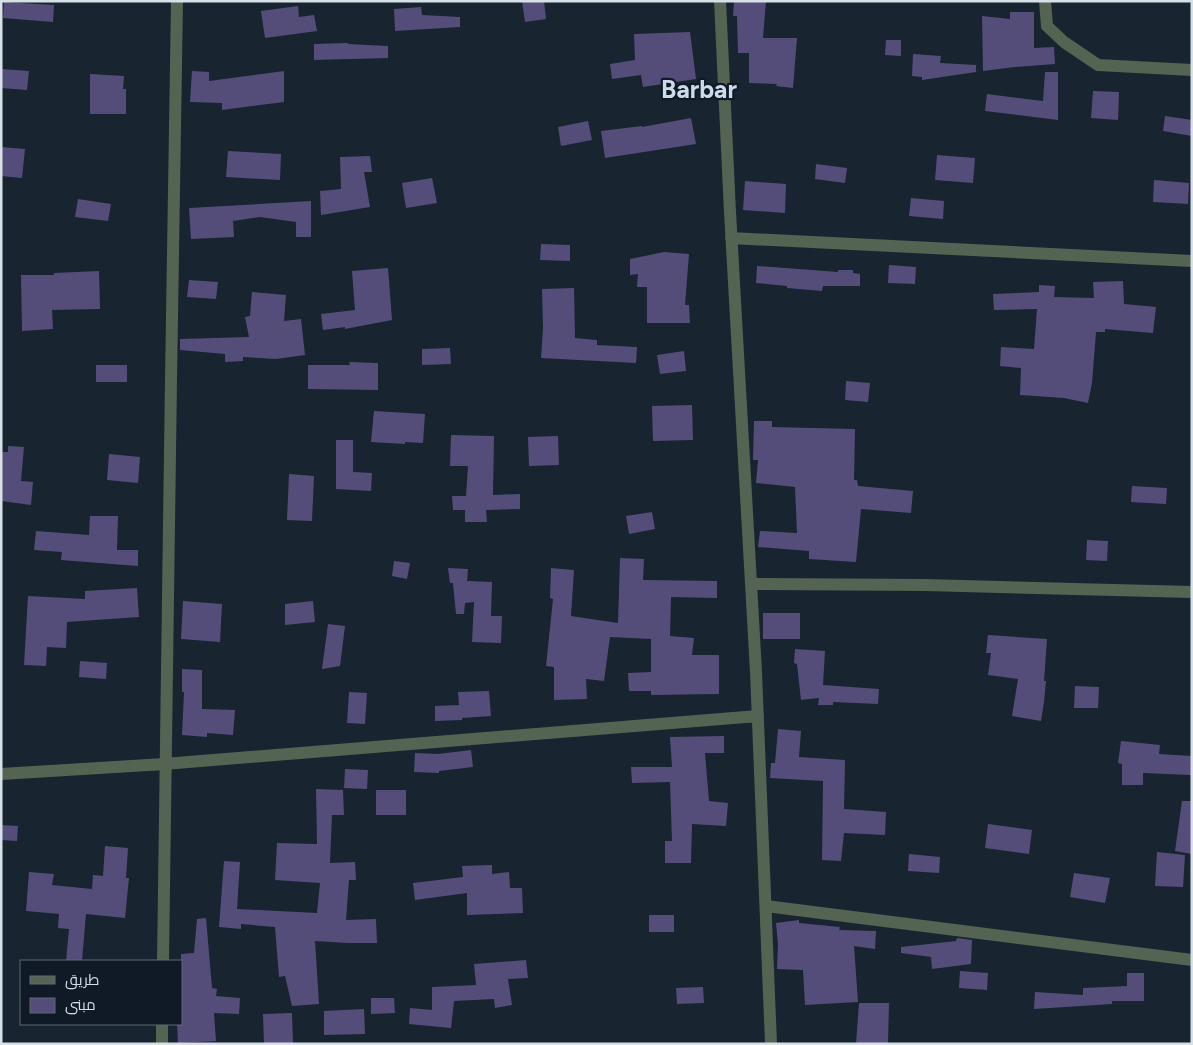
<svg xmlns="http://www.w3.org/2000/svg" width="1193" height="1045" font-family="Figtree,Cairo,sans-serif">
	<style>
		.building { fill: #544d7a }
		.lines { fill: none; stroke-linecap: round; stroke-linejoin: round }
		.minor { stroke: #556352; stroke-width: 12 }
		.labels { text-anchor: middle; stroke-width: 4.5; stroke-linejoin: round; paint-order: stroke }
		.town-label { font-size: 25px; font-weight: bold; fill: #ccdbeb; stroke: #0f1a26 }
	</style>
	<rect width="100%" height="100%" fill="#182430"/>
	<path class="building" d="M 522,1 L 544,1 L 546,19 L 525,22 Z
		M 734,1 L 766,1 L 763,38 L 797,38 L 793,88 L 776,86 L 777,84 L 749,83 L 749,53 L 738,53 L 737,16 L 733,16 Z
		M 4,2 L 54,5 L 53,22 L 3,18 Z
		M 298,6 L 299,17 L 314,15 L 317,31 L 265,38 L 261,11 Z
		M 421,7 L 422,15 L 460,17 L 460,27 L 395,31 L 394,9 Z
		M 1010,12 L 1034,12 L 1034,48 L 1054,47 L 1055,64 L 1015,67 L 983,71 L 982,16 L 1010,19 Z
		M 690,32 L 696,79 L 643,87 L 641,75 L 612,79 L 610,64 L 635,60 L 634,34 Z
		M 886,40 L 901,40 L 901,56 L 885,55 Z
		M 348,43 L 348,44 L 388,46 L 388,58 L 314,60 L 314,44 Z
		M 913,54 L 941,56 L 940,63 L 976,65 L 976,72 L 922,80 L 922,77 L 912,76 Z
		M 1,69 L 29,71 L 27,90 L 1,88 Z
		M 192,71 L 209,72 L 209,81 L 284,71 L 284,102 L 222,110 L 222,103 L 190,102 Z
		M 1045,72 L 1058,72 L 1058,120 L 985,111 L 987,94 L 1043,101 Z
		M 90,74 L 124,76 L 123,89 L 126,89 L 126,114 L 90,114 Z
		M 1093,91 L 1119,92 L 1118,120 L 1091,118 Z
		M 1165,116 L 1192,120 L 1192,136 L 1163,131 Z
		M 691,118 L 696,144 L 605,158 L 601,131 L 642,126 L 642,127 Z
		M 588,121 L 592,140 L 561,146 L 558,127 Z
		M 1,147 L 25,149 L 22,178 L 1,176 Z
		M 228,151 L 281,154 L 280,180 L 226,177 Z
		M 937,155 L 975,158 L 973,183 L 935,180 Z
		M 370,156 L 372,172 L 364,172 L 370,207 L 321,215 L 320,191 L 341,189 L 340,157 Z
		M 816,164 L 847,168 L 845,183 L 815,179 Z
		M 432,178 L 437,203 L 406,208 L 402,183 Z
		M 1154,180 L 1189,183 L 1188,204 L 1153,202 Z
		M 745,181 L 786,184 L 785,213 L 743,210 Z
		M 911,198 L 944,201 L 943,219 L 909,216 Z
		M 78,199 L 111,204 L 108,221 L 75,217 Z
		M 311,201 L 311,237 L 296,237 L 296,222 L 260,217 L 233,221 L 234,237 L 191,239 L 189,208 Z
		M 541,244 L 570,245 L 570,261 L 540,260 Z
		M 664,252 L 689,254 L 685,305 L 689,305 L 690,323 L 647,323 L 647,287 L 637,287 L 638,274 L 630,275 L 630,259 Z
		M 889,265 L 916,267 L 915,284 L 888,283 Z
		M 757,266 L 838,272 L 838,270 L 853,270 L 853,273 L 860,274 L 860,286 L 823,286 L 822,291 L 787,288 L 787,286 L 756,283 Z
		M 388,268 L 392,320 L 345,329 L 345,327 L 323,330 L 321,314 L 355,310 L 352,271 Z
		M 99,271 L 100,309 L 52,310 L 53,329 L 22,331 L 21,275 L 54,275 L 54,273 Z
		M 189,280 L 218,282 L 216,299 L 187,297 Z
		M 1123,281 L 1124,304 L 1156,307 L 1153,333 L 1105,329 L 1105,332 L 1096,332 L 1092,383 L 1088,403 L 1064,398 L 1020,395 L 1021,368 L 1000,366 L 1001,347 L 1034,349 L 1037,309 L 994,310 L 993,294 L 1039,292 L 1039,285 L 1055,286 L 1054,297 L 1094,298 L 1093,282 Z
		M 574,288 L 575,338 L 597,340 L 597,345 L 637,347 L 636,363 L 541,358 L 543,328 L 542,289 Z
		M 252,292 L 286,295 L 284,321 L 301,319 L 305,355 L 276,359 L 243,357 L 243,361 L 225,362 L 225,354 L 180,350 L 180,339 L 249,337 L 245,317 L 250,316 Z
		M 450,348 L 451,364 L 422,365 L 422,349 Z
		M 684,351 L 686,371 L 660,374 L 657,355 Z
		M 349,362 L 378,363 L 378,390 L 308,389 L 308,365 L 350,365 Z
		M 96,365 L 127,365 L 127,382 L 96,382 Z
		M 846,381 L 870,383 L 868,402 L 845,400 Z
		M 692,405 L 693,440 L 653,441 L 652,406 Z
		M 374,411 L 425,414 L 423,443 L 405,442 L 405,444 L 371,442 Z
		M 754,421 L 772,421 L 772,427 L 855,429 L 854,480 L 857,480 L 858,486 L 913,491 L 911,513 L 861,509 L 856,562 L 809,559 L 809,551 L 758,547 L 760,531 L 797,533 L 795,487 L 756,483 L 758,460 L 753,460 Z
		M 451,435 L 494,436 L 493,495 L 520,494 L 520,509 L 486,510 L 487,522 L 465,522 L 465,510 L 453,510 L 452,496 L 466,496 L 468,466 L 450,466 Z
		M 558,436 L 559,465 L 529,466 L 528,437 Z
		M 336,440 L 353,440 L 353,472 L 372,473 L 371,491 L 336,489 Z
		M 8,446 L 24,447 L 21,481 L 33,482 L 31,505 L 1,501 L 1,452 L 8,452 Z
		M 109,454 L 140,457 L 138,483 L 107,480 Z
		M 289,474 L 314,476 L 312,521 L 287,520 Z
		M 1132,486 L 1167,488 L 1166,504 L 1131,502 Z
		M 652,512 L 655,529 L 629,534 L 626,516 Z
		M 90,516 L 118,516 L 117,550 L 138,550 L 138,566 L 61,560 L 62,552 L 34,550 L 36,531 L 89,535 Z
		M 1087,540 L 1108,541 L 1107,561 L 1086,560 Z
		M 620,558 L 644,559 L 643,580 L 717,581 L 717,598 L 671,597 L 670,636 L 694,638 L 692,655 L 719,655 L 719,694 L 651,695 L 651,691 L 629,691 L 628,673 L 651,672 L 651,639 L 610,637 L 604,681 L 586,679 L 587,699 L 554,700 L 554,667 L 546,666 L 553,599 L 550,598 L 551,568 L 574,570 L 571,616 L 618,623 Z
		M 394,561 L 410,563 L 407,579 L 392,576 Z
		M 448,568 L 468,569 L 467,581 L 492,582 L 491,616 L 502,616 L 501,643 L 472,642 L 474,602 L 465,603 L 464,614 L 456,614 L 453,583 L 450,583 Z
		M 137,588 L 139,617 L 67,622 L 66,648 L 47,647 L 46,666 L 24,665 L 28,596 L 85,599 L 85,591 Z
		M 183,601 L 222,604 L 220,642 L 181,639 Z
		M 313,601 L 315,622 L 285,625 L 285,604 Z
		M 763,613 L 800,613 L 800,639 L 763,639 Z
		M 328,624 L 345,626 L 340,666 L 322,669 Z
		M 988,635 L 1047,639 L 1044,681 L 1046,681 L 1044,702 L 1041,721 L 1012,716 L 1018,679 L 988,675 L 991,653 L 986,653 Z
		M 795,649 L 825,651 L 823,685 L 879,689 L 878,704 L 833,702 L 833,705 L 818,705 L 819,698 L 801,700 L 797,664 L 794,663 Z
		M 80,661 L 107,663 L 106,679 L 79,677 Z
		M 182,669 L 202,670 L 202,709 L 235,710 L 233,735 L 207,733 L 207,737 L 182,735 L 184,692 L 182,692 Z
		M 1075,686 L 1099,687 L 1098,708 L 1074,708 Z
		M 489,691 L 491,716 L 462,718 L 462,720 L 435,721 L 435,706 L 459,705 L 458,692 Z
		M 349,692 L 367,693 L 365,724 L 347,723 Z
		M 778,729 L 801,731 L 799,757 L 845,760 L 844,809 L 886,812 L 885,835 L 844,833 L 841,861 L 822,860 L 823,781 L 770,778 L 771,763 L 775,763 Z
		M 724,736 L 724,753 L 705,753 L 709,801 L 728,803 L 726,826 L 692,824 L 691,863 L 665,863 L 665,841 L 672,841 L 670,782 L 632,783 L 631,767 L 672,767 L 670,737 Z
		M 1121,741 L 1160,745 L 1159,754 L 1192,756 L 1191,775 L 1143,773 L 1143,785 L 1122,785 L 1122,764 L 1118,763 Z
		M 471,750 L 473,767 L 439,771 L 439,773 L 414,772 L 415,753 L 438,754 Z
		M 345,769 L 368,770 L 367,789 L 344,788 Z
		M 316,789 L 343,790 L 344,815 L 332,815 L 330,863 L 355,862 L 356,880 L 349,880 L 346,920 L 376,919 L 377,943 L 348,943 L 315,941 L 319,1004 L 292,1006 L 285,976 L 279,977 L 275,927 L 241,924 L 241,929 L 219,927 L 224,861 L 240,862 L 237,909 L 317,913 L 320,883 L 275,880 L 277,843 L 317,844 Z
		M 376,790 L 406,790 L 406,815 L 376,815 Z
		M 1182,801 L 1192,801 L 1192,854 L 1175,851 Z
		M 988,824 L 1032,830 L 1029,854 L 985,848 Z
		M 1,825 L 18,826 L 17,841 L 1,840 Z
		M 105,846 L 128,848 L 126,878 L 129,878 L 125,918 L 86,914 L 82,961 L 66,961 L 69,929 L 58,928 L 59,914 L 26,911 L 29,872 L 54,874 L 52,885 L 92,889 L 93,875 L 103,876 Z
		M 1157,852 L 1185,855 L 1183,887 L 1155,886 Z
		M 909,854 L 940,857 L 939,873 L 908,871 Z
		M 492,865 L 492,874 L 509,872 L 510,888 L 522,888 L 523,913 L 467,915 L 467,893 L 415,900 L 413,883 L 463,877 L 462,866 Z
		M 1074,873 L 1110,878 L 1105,903 L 1070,897 Z
		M 649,915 L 674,915 L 674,932 L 649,932 Z
		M 206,918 L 212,988 L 217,989 L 216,996 L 240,998 L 239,1014 L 214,1013 L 216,1041 L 178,1043 L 177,1024 L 181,1024 L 181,954 L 194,953 L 197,919 Z
		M 799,920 L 799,923 L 840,927 L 839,930 L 876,931 L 875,949 L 854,946 L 858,1002 L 805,1005 L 803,970 L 777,969 L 778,944 L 776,923 Z
		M 957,938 L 972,940 L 971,964 L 932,969 L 931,957 L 901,953 L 901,947 L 956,941 Z
		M 526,960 L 528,978 L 508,979 L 512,1005 L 495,1008 L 494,999 L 454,1001 L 451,1028 L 409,1024 L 410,1008 L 432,1010 L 432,987 L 476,985 L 474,964 Z
		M 960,971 L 988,973 L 987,990 L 959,988 Z
		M 1127,973 L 1144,973 L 1144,1001 L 1112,1001 L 1112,1004 L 1034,1009 L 1035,992 L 1083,995 L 1083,988 L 1127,986 Z
		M 703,987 L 704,1003 L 677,1004 L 676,988 Z
		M 371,998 L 394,998 L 395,1013 L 371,1014 Z
		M 859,1003 L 889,1003 L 888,1044 L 856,1044 Z
		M 364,1009 L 365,1034 L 324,1035 L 324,1011 Z
		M 292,1013 L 293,1044 L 264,1044 L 263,1014 Z"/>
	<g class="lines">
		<path class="minor" d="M 720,1 L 730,212 L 756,672 L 771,1044
			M 1045,1 L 1047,26 L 1064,42 L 1098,65 L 1192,70
			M 731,238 L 1192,261
			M 751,584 L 925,585 L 1192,592
			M 1,774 L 164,764 L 758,716
			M 766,906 L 1192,960
			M 163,961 C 165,641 173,321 177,1
			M 162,1044 L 162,1024"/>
	</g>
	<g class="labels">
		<g class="town-label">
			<text x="699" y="98">Barbar</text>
		</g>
	</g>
	<rect width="1193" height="1045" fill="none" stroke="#d7dfe7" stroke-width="5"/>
	<rect x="20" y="960" width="162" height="65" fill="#0f1a26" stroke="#5f6973"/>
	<rect x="30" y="976" width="25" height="8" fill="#556352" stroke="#5f6973"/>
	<text x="65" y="985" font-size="15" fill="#d7dfe7">طريق</text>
	<rect x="30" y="998" width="25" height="15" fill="#544d7a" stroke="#5f6973"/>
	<text x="65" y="1010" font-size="15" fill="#d7dfe7">مبنى</text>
</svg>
